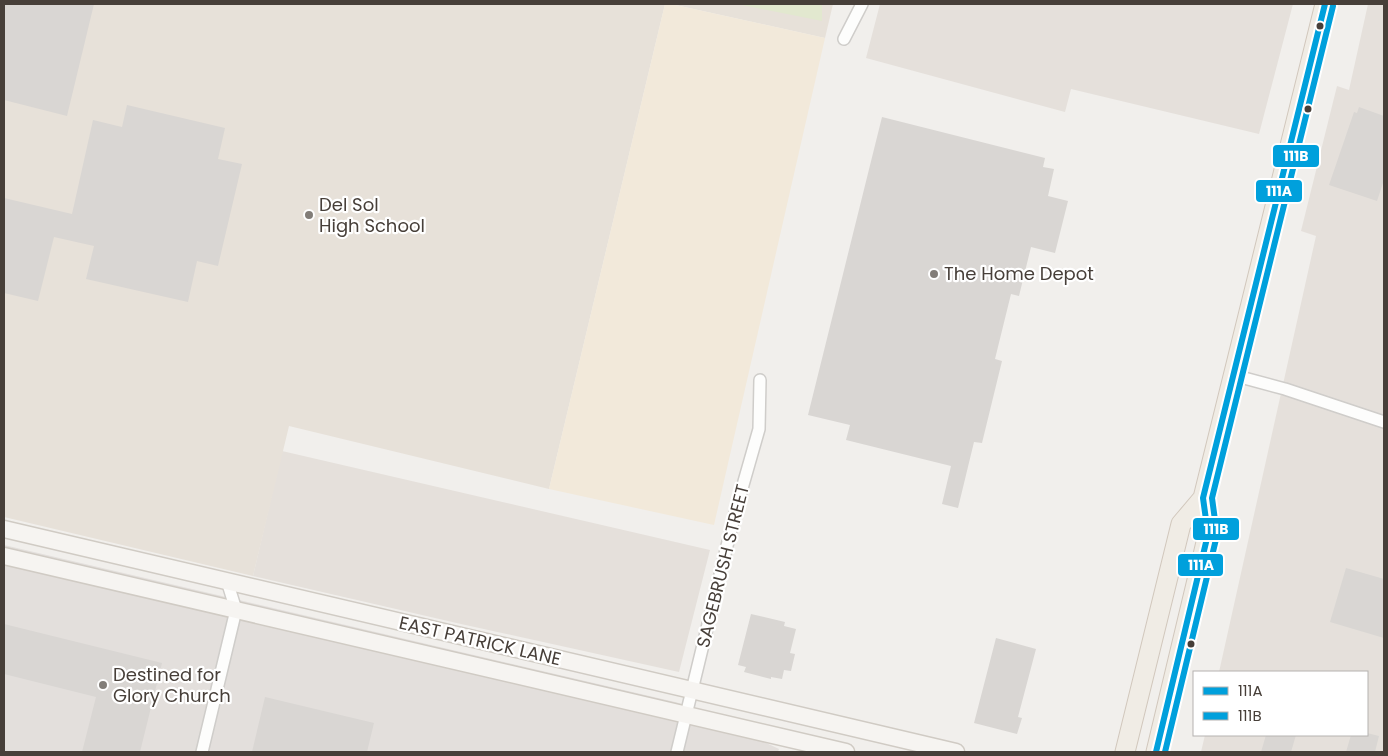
<svg xmlns="http://www.w3.org/2000/svg" width="1388" height="756" font-family="Poppins,sans-serif">
	<style>
		.residential { fill: #e5e0db }
		.industrial { fill: #e3dfdc }
		.education { fill: #e7e1d9 }
		.green { fill: #e2e8cf }
		.sand { fill: #f2e9da }
		.building { fill: #d9d6d3 }
		.lines { fill: none; stroke-linecap: round; stroke-linejoin: round }
		.street-casing { stroke: #cfcdca; stroke-width: 14 }
		.secondary-casing { stroke: #d0cbc4; stroke-width: 19 }
		.primary-casing { stroke: #d1c7bc; stroke-width: 21 }
		.street { stroke: #fdfdfc; stroke-width: 11 }
		.secondary { stroke: #f6f4f1; stroke-width: 16 }
		.primary { stroke: #f0ece5; stroke-width: 19 }
		.bus-1-casing { stroke: #fff; stroke-width: 10 }
		.bus-2-casing { stroke: #fff; stroke-width: 10 }
		.bus-1 { stroke: #00a0dc; stroke-width: 6 }
		.bus-2 { stroke: #00a0dc; stroke-width: 6 }
		.bus-dot { fill: #473f39; stroke: #fff; stroke-width: 2 }
		.poi-dot { fill: #827d78; stroke: #fff; stroke-width: 2 }
		.labels { text-anchor: middle; stroke-width: 4.5; stroke-linejoin: round; paint-order: stroke }
		.poi-label { font-size: 18px; fill: #473f39; stroke: #fff; text-anchor: start }
		.street-label { font-size: 18px; fill: #473f39; stroke: #fff }
		.line-badge { stroke: #fff; stroke-width: 2 }
		.badge-label { font-size: 14px; text-anchor: middle; font-weight: bold; fill: #fff }
	</style>
	<rect width="100%" height="100%" fill="#f1efec"/>
	<path class="residential" d="M 880,4 L 1293,4 L 1259,134 L 1071,89 L 1065,112 L 866,58 Z
		M 1368,4 L 1384,4 L 1384,752 L 1201,752 L 1205,735 L 1367,735 L 1367,672 L 1219,672 L 1316,236 L 1301,231 L 1337,86 L 1349,90 Z
		M 282,451 L 710,550 L 679,672 L 461,624 L 253,576 Z"/>
	<path class="industrial" d="M 4,545 L 675,702 L 689,706 L 779,749 L 778,752 L 4,752 Z"/>
	<path class="education" d="M 4,4 L 665,4 L 549,489 L 289,426 L 253,576 L 4,517 Z
		M 671,4 L 833,4 L 825,38 Z"/>
	<path class="green" d="M 737,4 L 822,4 L 822,21 Z"/>
	<path class="sand" d="M 665,4 L 671,4 L 825,38 L 714,525 L 549,489 Z"/>
	<path class="building" d="M 4,4 L 94,4 L 67,116 L 4,100 Z
		M 127,105 L 225,128 L 218,159 L 242,164 L 218,266 L 197,261 L 188,302 L 86,279 L 94,246 L 54,237 L 38,301 L 4,293 L 4,198 L 72,214 L 93,120 L 122,127 Z
		M 1359,107 L 1384,116 L 1384,180 L 1377,201 L 1329,185 L 1354,112 L 1357,113 Z
		M 882,117 L 1045,158 L 1043,167 L 1054,169 L 1048,196 L 1068,201 L 1055,253 L 1031,247 L 1019,296 L 1011,294 L 995,359 L 1002,361 L 982,443 L 974,442 L 958,508 L 942,504 L 951,466 L 846,440 L 850,425 L 808,415 Z
		M 1346,568 L 1384,579 L 1384,638 L 1330,622 Z
		M 751,614 L 785,622 L 784,626 L 796,629 L 790,653 L 795,654 L 791,671 L 784,670 L 782,679 L 771,677 L 771,679 L 744,672 L 746,667 L 738,665 Z
		M 4,624 L 162,663 L 140,752 L 82,752 L 96,697 L 4,674 Z
		M 996,638 L 1036,649 L 1018,717 L 1022,718 L 1017,734 L 974,723 Z
		M 265,697 L 374,723 L 367,752 L 252,752 Z
		M 1367,733 L 1379,736 L 1375,752 L 1346,752 L 1351,735 L 1367,735 Z
		M 1266,735 L 1296,735 L 1291,752 L 1261,752 Z"/>
	<g class="lines">
		<defs>
			<path id="street" d="M 844,39 L 862,4
				M 1233,375 L 1285,389 L 1384,422
				M 202,752 L 236,610 L 227,581
				M 677,752 L 735,513 L 759,429 L 760,380"/>
			<path id="secondary" d="M 4,529 L 956,752
				M 4,556 L 846,752"/>
			<path id="primary" d="M 1125,752 L 1181,524 L 1203,498
				M 1156,752 L 1208,534 L 1203,498 L 1325,4"/>
		</defs>
		<use href="#street" class="street-casing"/>
		<use href="#secondary" class="secondary-casing"/>
		<use href="#primary" class="primary-casing"/>
		<use href="#street" class="street"/>
		<use href="#secondary" class="secondary"/>
		<use href="#primary" class="primary"/>
		<defs>
			<path id="bus-1" d="M 1156,752 L 1208,534 L 1203,498 L 1325,4"/>
			<path id="bus-2" d="M 1165,752 L 1217,535 L 1212,498 L 1333,6"/>
		</defs>
		<use href="#bus-1" class="bus-1-casing"/>
		<use href="#bus-2" class="bus-2-casing"/>
		<use href="#bus-1" class="bus-1"/>
		<use href="#bus-2" class="bus-2"/>
	</g>
	<g class="bus-dot">
		<circle cx="1320" cy="26" r="4.5"/>
		<circle cx="1308" cy="109" r="4.5"/>
		<circle cx="1191" cy="644" r="4.5"/>
	</g>
	<g class="poi-dot">
		<circle cx="309" cy="215" r="5"/>
		<circle cx="934" cy="274" r="5"/>
		<circle cx="103" cy="685" r="5"/>
	</g>
	<g class="labels">
		<g class="poi-label">
			<text x="319" y="211">Del Sol<tspan x="319" dy="21">High School</tspan></text>
			<text x="944" y="280">The Home Depot</text>
			<text x="113" y="681">Destined for<tspan x="113" dy="21">Glory Church</tspan></text>
		</g>
		<g class="street-label">
			<text transform="translate(723 566) rotate(-76)" y="6">SAGEBRUSH STREET</text>
			<text transform="translate(480 641) rotate(13)" y="6">EAST PATRICK LANE</text>
		</g>
	</g>
	<g class="line-badge">
		<rect x="1272" y="144" width="48" height="24" rx="5" fill="#00a0dc"/>
		<rect x="1255" y="179" width="48" height="24" rx="5" fill="#00a0dc"/>
		<rect x="1192" y="517" width="48" height="24" rx="5" fill="#00a0dc"/>
		<rect x="1177" y="553" width="47" height="24" rx="5" fill="#00a0dc"/>
	</g>
	<g class="badge-label">
		<text x="1296" y="161">111B</text>
		<text x="1279" y="196">111A</text>
		<text x="1216" y="534">111B</text>
		<text x="1201" y="570">111A</text>
	</g>
	<rect width="1388" height="756" fill="none" stroke="#473f39" stroke-width="10"/>
	<rect x="1193" y="671" width="175" height="65" fill="#ffffff" stroke="#b5b2b0"/>
	<rect x="1203" y="687" width="25" height="8" fill="#00a0dc" stroke="#b5b2b0"/>
	<text x="1238" y="696" font-size="15" fill="#473f39">111A</text>
	<rect x="1203" y="712" width="25" height="8" fill="#00a0dc" stroke="#b5b2b0"/>
	<text x="1238" y="721" font-size="15" fill="#473f39">111B</text>
</svg>
